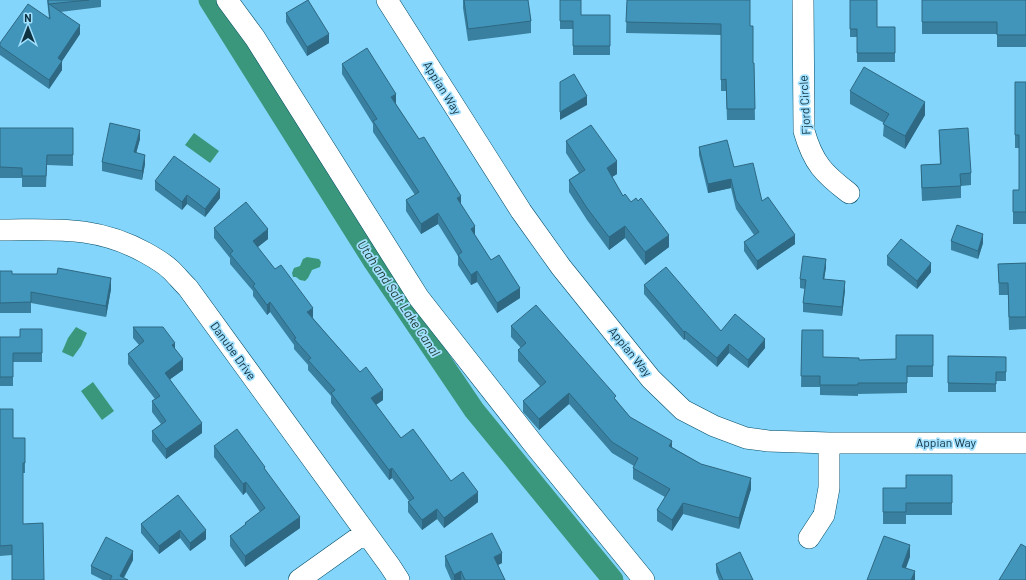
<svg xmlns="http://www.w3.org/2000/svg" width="1026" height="580" font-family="Barlow,sans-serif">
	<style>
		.water { fill: #3b977b }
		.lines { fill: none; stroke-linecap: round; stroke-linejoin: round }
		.canal { stroke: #3b977b; stroke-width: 21 }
		.minor-casing { stroke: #024c66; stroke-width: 22 }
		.minor { stroke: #fff; stroke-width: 21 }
		.wall { fill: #3980a0 }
		.shaded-wall { fill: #2e6882 }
		.building { fill: #4295ba; stroke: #2e6882 }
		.labels { text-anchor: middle; stroke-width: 3.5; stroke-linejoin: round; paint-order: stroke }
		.street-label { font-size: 12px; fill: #103342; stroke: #a1e0ff }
		.water-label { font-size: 13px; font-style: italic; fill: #1f3a31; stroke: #a1e0ff }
	</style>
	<rect width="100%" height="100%" fill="#84d5fb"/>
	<path class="water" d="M 194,133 L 219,151 L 210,163 L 185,145 Z
		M 307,257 L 319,259 L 321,262 L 320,267 L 312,270 L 308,278 L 305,281 L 300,280 L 296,277 L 293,277 L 292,273 L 294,268 L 300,266 L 303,259 Z
		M 76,327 L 87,333 L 81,346 L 73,357 L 62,352 L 68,338 Z
		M 93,382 L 114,411 L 102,420 L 81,391 Z"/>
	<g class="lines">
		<path class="canal" d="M 209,0 L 372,259 L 474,410 L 613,580"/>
		<defs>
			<path id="minor" d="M 227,0 L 255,38 L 419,298 L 535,446 L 644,580
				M 387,0 L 521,211 L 561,267 L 651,379 L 683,410 L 714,426 L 746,438 L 768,441 L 829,443 L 1026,443
				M 803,0 L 804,131 C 813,163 824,174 849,193
				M 0,230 C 55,230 96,225 146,253 C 155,258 164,263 171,270 C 177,276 182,282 188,288 L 390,566 L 399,580
				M 809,538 L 824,515 L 829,488 L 829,443
				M 299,580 L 365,533"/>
		</defs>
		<use href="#minor" class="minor-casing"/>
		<use href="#minor" class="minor"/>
	</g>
	<path class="wall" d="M 47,0 L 101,0 L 101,7 L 60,12 L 80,34 L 62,61 L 62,70 L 49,89 L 0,55 L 0,43 L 49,18 Z
		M 463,0 L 528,0 L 531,21 L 531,33 L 468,41 L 463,8 Z
		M 560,0 L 581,15 L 610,15 L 610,55 L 573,55 L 573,29 L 560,29 Z
		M 627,0 L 750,26 L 753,63 L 754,63 L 755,120 L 727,120 L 726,91 L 721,91 L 721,35 L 626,33 Z
		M 850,0 L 877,27 L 895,27 L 895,62 L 857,62 L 857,37 L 850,37 Z
		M 922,0 L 1026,0 L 1026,47 L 997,47 L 997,34 L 922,34 Z
		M 286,13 L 329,43 L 307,56 L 286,22 Z
		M 342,64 L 396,104 L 461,204 L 475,236 L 491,260 L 520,298 L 497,313 L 477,282 L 471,285 L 458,265 L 458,256 L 438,224 L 421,234 L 406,211 L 406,200 L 415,195 L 373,132 L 373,124 L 342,74 Z
		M 1015,82 L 1026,82 L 1026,224 L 1013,224 L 1013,190 L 1019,190 L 1019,148 L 1015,148 Z
		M 850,91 L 925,115 L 905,149 L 883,136 L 884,123 L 850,104 Z
		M 0,128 L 73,128 L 73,166 L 47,165 L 46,187 L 22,187 L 22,178 L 0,178 Z
		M 939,130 L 971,173 L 971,185 L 961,186 L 961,198 L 922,201 L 921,178 L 921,165 L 940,164 L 939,142 Z
		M 140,139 L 136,153 L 145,164 L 142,180 L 102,171 L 102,162 Z
		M 566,141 L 617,174 L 612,177 L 623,196 L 631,202 L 669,247 L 645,265 L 625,238 L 609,250 L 587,220 L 569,192 L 569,180 L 579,173 L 566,153 Z
		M 699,147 L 734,167 L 762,201 L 795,244 L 757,270 L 744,251 L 744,242 L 754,235 L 736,209 L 731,188 L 708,193 L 699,155 Z
		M 155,181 L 220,198 L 205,217 L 187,204 L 182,210 L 155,190 Z
		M 214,228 L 268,239 L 257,247 L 313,318 L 383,400 L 376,405 L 401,438 L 451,481 L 478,502 L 444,528 L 437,519 L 422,530 L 408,512 L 408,502 L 409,501 L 392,478 L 389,480 L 331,403 L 331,396 L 308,370 L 308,365 L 294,349 L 294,345 L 270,312 L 267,315 L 253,296 L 253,291 L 230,264 L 230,258 L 214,238 Z
		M 951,241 L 983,243 L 978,259 L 951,250 Z
		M 887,256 L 931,272 L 917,289 L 887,265 Z
		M 1026,263 L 1026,329 L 1009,330 L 1008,295 L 999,295 L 998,264 Z
		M 826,267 L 824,279 L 845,290 L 842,316 L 803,312 L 803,303 L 805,289 L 800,288 L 800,279 Z
		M 0,271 L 12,274 L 111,289 L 106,317 L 31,303 L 31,313 L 0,313 Z
		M 644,285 L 721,331 L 765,348 L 748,368 L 729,353 L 717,367 L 685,339 L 684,340 L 644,294 Z
		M 511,326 L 616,400 L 630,417 L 672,447 L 701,464 L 751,489 L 739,529 L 683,514 L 672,531 L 657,521 L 657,510 L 665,497 L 633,479 L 633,468 L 634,466 L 612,453 L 569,404 L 539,430 L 523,412 L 523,401 L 540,386 L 518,361 L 518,350 L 521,348 L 511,337 Z
		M 133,327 L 175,349 L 183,370 L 170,379 L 202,433 L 166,459 L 152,441 L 152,431 L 161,424 L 152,412 L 152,401 L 155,399 L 128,364 L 128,354 L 139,345 L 133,338 Z
		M 42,329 L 42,362 L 13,362 L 13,386 L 0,386 L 0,337 L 20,337 Z
		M 802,330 L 823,357 L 859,360 L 896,359 L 933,335 L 933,377 L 907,377 L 907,393 L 858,394 L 858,396 L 820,395 L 820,387 L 801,387 Z
		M 948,356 L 1006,357 L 1006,381 L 996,381 L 996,392 L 948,392 Z
		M 0,409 L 13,438 L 25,438 L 25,473 L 23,473 L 12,555 L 0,556 Z
		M 214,446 L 265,469 L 300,528 L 245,567 L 230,546 L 230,536 L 245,525 L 245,523 L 260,512 L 246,492 L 243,495 L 214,457 Z
		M 952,475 L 952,515 L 906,515 L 906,524 L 883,524 L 883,488 L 906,488 Z
		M 178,495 L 206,539 L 190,551 L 180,538 L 159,554 L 141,533 L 141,524 Z
		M 445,556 L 502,563 L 498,565 L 505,580 L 451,580 L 445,566 Z
		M 133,560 L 124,578 L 128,580 L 103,580 L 91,574 L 91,566 Z
		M 716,564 L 753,580 L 719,580 L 716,572 Z"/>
	<path class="shaded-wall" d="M 80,25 L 80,34 L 58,67 L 58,58 Z
		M 329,34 L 329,43 L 307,56 L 307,47 Z
		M 62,61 L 62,70 L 49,89 L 49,80 Z
		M 396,94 L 396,105 L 391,97 Z
		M 587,96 L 587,105 L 560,120 L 560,112 Z
		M 925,102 L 925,115 L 905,149 L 905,136 Z
		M 140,130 L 140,139 L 134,161 L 134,152 Z
		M 145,155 L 145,164 L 142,180 L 142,171 Z
		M 617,161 L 617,174 L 607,180 L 607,168 Z
		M 731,179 L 731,188 L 708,193 L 708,184 Z
		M 220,189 L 220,198 L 205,217 L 205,209 Z
		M 187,195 L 187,204 L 182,210 L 182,202 Z
		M 461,196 L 461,206 L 457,198 Z
		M 438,213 L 438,224 L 421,234 L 421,224 Z
		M 475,226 L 475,237 L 471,229 Z
		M 625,226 L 625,238 L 609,250 L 609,237 Z
		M 268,229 L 268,239 L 253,251 L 253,241 Z
		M 983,234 L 983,243 L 978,259 L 978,251 Z
		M 669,235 L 669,247 L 645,265 L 645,252 Z
		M 795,235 L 795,244 L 757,270 L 757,261 Z
		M 826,259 L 826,267 L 823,287 L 823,279 Z
		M 931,263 L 931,272 L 917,289 L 917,281 Z
		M 477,271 L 477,282 L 471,285 L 471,275 Z
		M 111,278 L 111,289 L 106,317 L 106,306 Z
		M 845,281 L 845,290 L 842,316 L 842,307 Z
		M 520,288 L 520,298 L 497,313 L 497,303 Z
		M 270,302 L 270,312 L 267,315 L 267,305 Z
		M 313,308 L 313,318 L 307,312 Z
		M 685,331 L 685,339 L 684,340 L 684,332 Z
		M 765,339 L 765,348 L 748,368 L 748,360 Z
		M 175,343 L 175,353 L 172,345 Z
		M 729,344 L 729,353 L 717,367 L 717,358 Z
		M 183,359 L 183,370 L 165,383 L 165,373 Z
		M 383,390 L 383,400 L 371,408 L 371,398 Z
		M 569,393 L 569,404 L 539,430 L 539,419 Z
		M 202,423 L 202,433 L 166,459 L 166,449 Z
		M 672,441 L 672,452 L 669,446 Z
		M 392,468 L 392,478 L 389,480 L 389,470 Z
		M 751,478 L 751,489 L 739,529 L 739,518 Z
		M 246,482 L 246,492 L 243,495 L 243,484 Z
		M 478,492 L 478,502 L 444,528 L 444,518 Z
		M 683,503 L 683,514 L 672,531 L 672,520 Z
		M 437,509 L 437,519 L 422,530 L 422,520 Z
		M 300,517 L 300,528 L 245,567 L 245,556 Z
		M 180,530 L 180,538 L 159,554 L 159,546 Z
		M 206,530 L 206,539 L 190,551 L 190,543 Z
		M 910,545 L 910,557 L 902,579 L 902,567 Z
		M 133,551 L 133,560 L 122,580 L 120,576 Z
		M 502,553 L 502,563 L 494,567 L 494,557 Z
		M 461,571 L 461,580 L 454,580 L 454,575 Z
		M 915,571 L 915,580 L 911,580 Z"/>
	<path class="building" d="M 48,0 L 89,0 L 49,4 L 80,25 L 58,58 L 62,61 L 49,80 L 0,46 L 0,43 L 28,4 L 50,19 Z
		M 308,0 L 329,34 L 307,47 L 286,13 Z
		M 464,0 L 528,0 L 531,21 L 468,29 Z
		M 560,0 L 581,0 L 581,15 L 610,15 L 610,46 L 573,46 L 573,21 L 560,21 Z
		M 627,0 L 750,0 L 750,26 L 753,26 L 753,63 L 754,63 L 755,109 L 727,109 L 726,79 L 721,80 L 721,24 L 626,22 Z
		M 850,0 L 877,0 L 877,27 L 895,27 L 895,53 L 857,53 L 857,29 L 850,29 Z
		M 922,0 L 1026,0 L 1026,35 L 997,35 L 997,22 L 922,22 Z
		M 367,48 L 396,94 L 391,97 L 419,139 L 424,137 L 461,196 L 457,198 L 475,226 L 471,229 L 491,260 L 499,255 L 520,288 L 497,303 L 477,271 L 471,275 L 458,255 L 462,252 L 438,213 L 421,224 L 406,200 L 419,192 L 373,121 L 377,119 L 342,64 Z
		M 864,67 L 925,102 L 905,136 L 883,124 L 889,114 L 850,91 Z
		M 574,74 L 587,96 L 560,112 L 560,82 Z
		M 1015,82 L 1026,82 L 1026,212 L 1013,212 L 1013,190 L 1019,190 L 1019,135 L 1015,135 Z
		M 110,123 L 140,130 L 134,152 L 145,155 L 142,171 L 102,162 Z
		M 591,125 L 617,161 L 607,168 L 623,196 L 625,194 L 631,202 L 636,198 L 638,201 L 641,198 L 669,235 L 645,252 L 625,226 L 609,237 L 587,208 L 569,180 L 585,170 L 566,141 Z
		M 0,128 L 73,128 L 73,155 L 47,155 L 46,176 L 22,176 L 22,168 L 0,167 Z
		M 968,128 L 971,173 L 960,174 L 961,186 L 922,188 L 921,165 L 941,164 L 939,130 Z
		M 727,140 L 734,167 L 753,163 L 762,201 L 768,197 L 795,235 L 757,261 L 744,242 L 759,232 L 736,200 L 731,179 L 708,184 L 699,147 Z
		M 174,156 L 220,189 L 205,209 L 187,195 L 182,202 L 155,181 Z
		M 246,202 L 268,229 L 253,241 L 275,269 L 281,265 L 313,308 L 307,312 L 360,372 L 366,367 L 383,390 L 371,398 L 401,438 L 413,429 L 451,481 L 463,472 L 478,492 L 444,518 L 437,509 L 422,520 L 408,502 L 414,498 L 392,468 L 389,470 L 331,393 L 335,390 L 308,360 L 311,358 L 294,339 L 296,338 L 270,302 L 267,305 L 253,286 L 255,284 L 230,254 L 233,251 L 214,228 Z
		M 957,225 L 983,234 L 978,251 L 951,241 Z
		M 901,239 L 931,263 L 917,281 L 887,256 Z
		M 803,256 L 826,259 L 823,279 L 845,281 L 842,307 L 803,303 L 806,280 L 800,279 Z
		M 1026,263 L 1026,317 L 1009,317 L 1008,283 L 999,283 L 998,264 Z
		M 666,267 L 721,331 L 735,314 L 765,339 L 748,360 L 729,344 L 717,358 L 685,331 L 684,332 L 644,285 Z
		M 58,268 L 111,278 L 106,306 L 31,292 L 31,302 L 0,303 L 0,271 L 12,271 L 12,274 L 57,274 Z
		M 536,305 L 616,396 L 614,398 L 630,417 L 672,441 L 669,446 L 701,464 L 751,478 L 739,518 L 683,503 L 672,520 L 657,510 L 670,489 L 633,468 L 638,458 L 612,442 L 569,393 L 539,419 L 523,401 L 546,382 L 518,350 L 526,343 L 511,326 Z
		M 133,327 L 163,327 L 175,343 L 172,345 L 183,359 L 165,373 L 202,423 L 166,449 L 152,431 L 166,421 L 152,401 L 160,396 L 128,354 L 144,341 Z
		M 20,329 L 42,329 L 42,353 L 13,353 L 13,377 L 0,377 L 0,337 L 20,337 Z
		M 802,330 L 823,330 L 823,357 L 859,358 L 859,360 L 896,359 L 896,335 L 933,335 L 933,366 L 907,366 L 907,383 L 858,383 L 858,385 L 820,385 L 820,376 L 801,376 Z
		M 948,356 L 1006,357 L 1006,372 L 996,372 L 996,384 L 948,383 Z
		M 0,409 L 13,409 L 13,438 L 25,438 L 25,463 L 23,463 L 23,524 L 43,523 L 44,580 L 12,580 L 12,545 L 0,546 Z
		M 237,429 L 265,467 L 264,468 L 300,517 L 245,556 L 230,536 L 246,524 L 245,523 L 265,508 L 246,482 L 243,484 L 214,446 Z
		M 906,475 L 952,475 L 952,503 L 906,503 L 906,512 L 883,512 L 883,488 L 906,488 Z
		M 178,495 L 206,530 L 190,543 L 180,530 L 159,546 L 141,524 Z
		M 492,533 L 502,553 L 494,557 L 505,580 L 465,580 L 461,571 L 454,575 L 445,556 Z
		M 884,536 L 910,545 L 902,567 L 915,571 L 911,580 L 867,580 Z
		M 106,537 L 133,551 L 120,576 L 128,580 L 110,580 L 112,576 L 91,566 Z
		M 1021,544 L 1026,547 L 1026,580 L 999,580 Z
		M 740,552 L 753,580 L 723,580 L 716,564 Z"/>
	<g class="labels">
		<g class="street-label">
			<text transform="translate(442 88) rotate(58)" y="4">Appian Way</text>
			<text transform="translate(805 105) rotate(-93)" y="4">Fjord Circle</text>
			<text transform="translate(233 351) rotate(54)" y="4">Danube Drive</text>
			<text transform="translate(630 352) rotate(51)" y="4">Appian Way</text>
			<text x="946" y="447">Appian Way</text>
		</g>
		<g class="water-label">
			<text transform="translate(399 298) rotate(56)" y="5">Utah and Salt Lake Canal</text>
		</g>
	</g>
	<g transform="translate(28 28)" stroke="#a1e0ff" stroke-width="3" paint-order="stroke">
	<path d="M0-3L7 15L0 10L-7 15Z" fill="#103342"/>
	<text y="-6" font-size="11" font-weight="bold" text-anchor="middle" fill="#103342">N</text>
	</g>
</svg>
